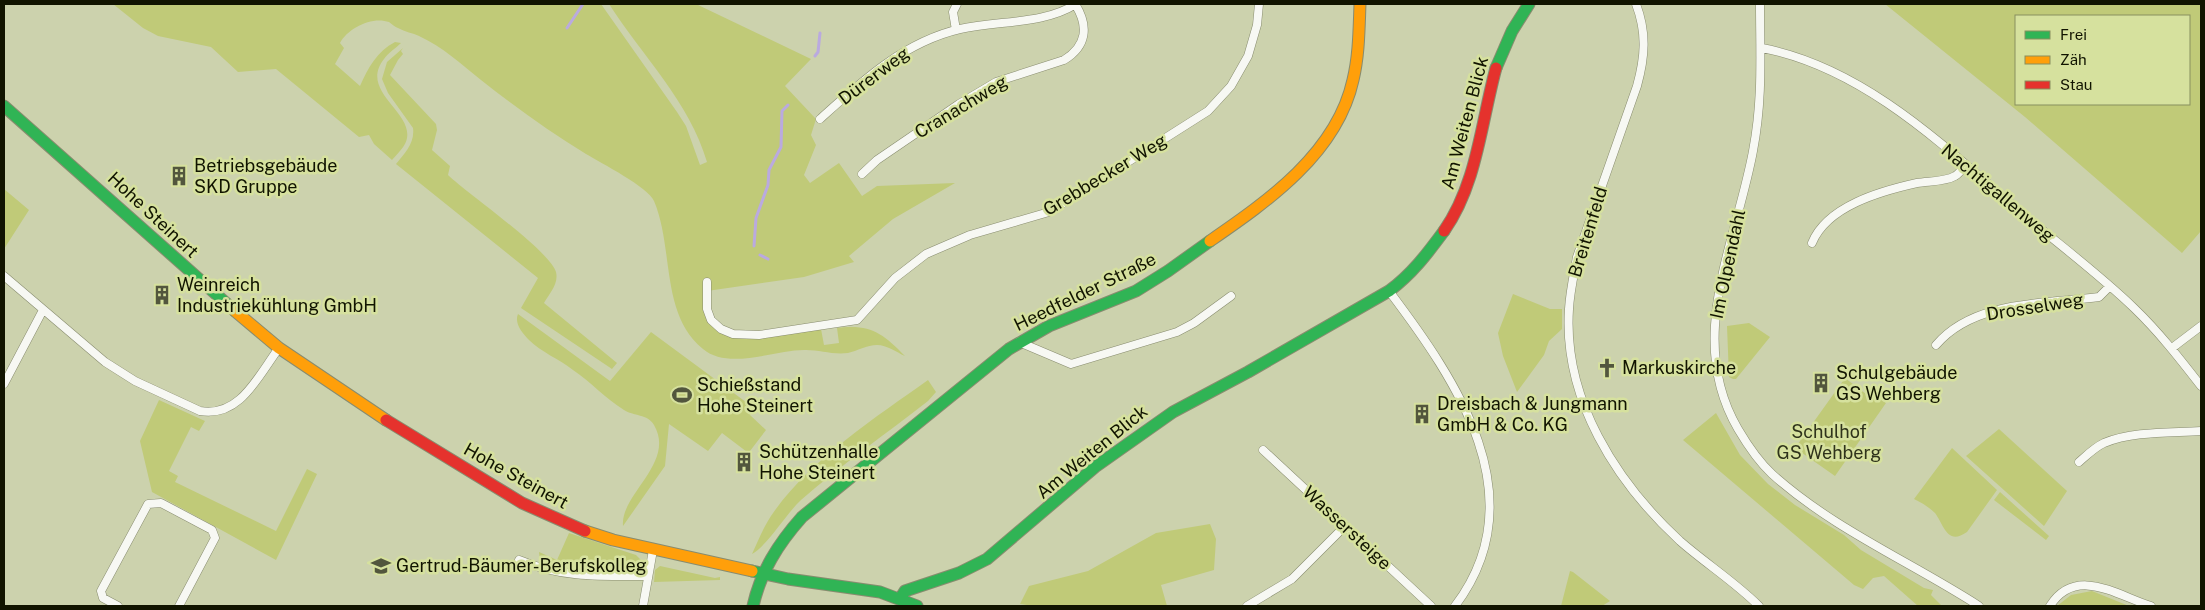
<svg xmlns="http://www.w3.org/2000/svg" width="2205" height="610" font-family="'Public Sans',sans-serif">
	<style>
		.green { fill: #c0ca78; fill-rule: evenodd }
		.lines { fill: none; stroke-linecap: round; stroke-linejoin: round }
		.stream { stroke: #baaadf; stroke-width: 3 }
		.street-casing { stroke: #888c6f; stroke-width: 9 }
		.fast-casing { stroke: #888c6f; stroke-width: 13 }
		.slow-casing { stroke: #888c6f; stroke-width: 13 }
		.jam-casing { stroke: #888c6f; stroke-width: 13 }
		.street { stroke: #f7f8f3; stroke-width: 8 }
		.fast { stroke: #30b455; stroke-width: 11 }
		.slow { stroke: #ff9f0a; stroke-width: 11 }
		.jam { stroke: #e5322d; stroke-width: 11 }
		.labels { text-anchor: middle; stroke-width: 5; stroke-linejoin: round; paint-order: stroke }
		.street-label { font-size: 18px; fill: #111400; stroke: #d6e19e }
		.poi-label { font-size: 18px; fill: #111400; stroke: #d6e19e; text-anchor: start }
		.park-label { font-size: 18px; fill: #2f331b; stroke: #d6e19e }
	</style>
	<rect width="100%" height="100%" fill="#ccd2ad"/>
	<path class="green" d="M 113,4 L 601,4 L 677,112 L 686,126 L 700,165 L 707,162 C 689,101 643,57 609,4 L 696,4 L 811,59 L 785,86 L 816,119 L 811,135 L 816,145 L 804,175 L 810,183 L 839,163 L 862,196 L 877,186 L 955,183 L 893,219 L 849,256 L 854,262 L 804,277 L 707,291 L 708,322 L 719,332 L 745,339 L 821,329 L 824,345 L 839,343 L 837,328 C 871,324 882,333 905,356 C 896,352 887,345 877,345 C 867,345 857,351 848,353 C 833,355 820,350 806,350 C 777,349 729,371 703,349 C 660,314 674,248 654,201 C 648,187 601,163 586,154 C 550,132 514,106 481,80 C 461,64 443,47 419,36 C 413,33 405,32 398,28 C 395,27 392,24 389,22 C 372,16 348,28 340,43 L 344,48 L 335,64 L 360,86 C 368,68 377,51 395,42 L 401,43 C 396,48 389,52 384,59 C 359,91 412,111 407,138 C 406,146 397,154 392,160 L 374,144 L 369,135 L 359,137 L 276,69 L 238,72 L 211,47 L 158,36 L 143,28 Z
		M 1885,4 L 2201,4 L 2201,231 L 2182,253 L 2025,117 ZM 2016,16 L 2189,16 L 2189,104 L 2016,104 Z
		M 403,48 L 401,51 L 403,54 L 398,60 L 390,75 L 436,124 L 437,130 L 432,150 L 450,166 L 448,175 C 468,194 550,251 556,272 C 559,284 549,294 544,303 L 617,363 L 612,369 L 521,308 L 538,278 L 396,164 C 405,153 415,143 413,128 L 388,93 L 382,79 L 387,62 Z
		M 4,189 L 29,210 L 4,249 Z
		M 1513,294 L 1550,309 L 1562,309 L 1562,329 L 1549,341 L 1544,355 L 1517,392 L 1503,356 L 1498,333 Z
		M 518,314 L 610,381 L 651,332 L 754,408 L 750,415 L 766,430 L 750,451 L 751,455 L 722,433 L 708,451 L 669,424 L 665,466 L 623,526 C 620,494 676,463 654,425 C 648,414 633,416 624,410 C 606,399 591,382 573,370 C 559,359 541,352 529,340 C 522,333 514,323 518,314 Z
		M 1749,323 L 1770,337 L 1736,379 L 1733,379 L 1729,377 L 1727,326 Z
		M 1845,378 L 1870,397 L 1873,394 L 1886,403 L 1835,476 L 1795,448 Z
		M 928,380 L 936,392 L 928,401 C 886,434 841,465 801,500 C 786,514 767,546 752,554 C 758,541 763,528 771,516 C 808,461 875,418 928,380 Z
		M 159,400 L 205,421 L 199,431 L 191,427 L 169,471 L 178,476 L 175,482 L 276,531 L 307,469 L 317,474 L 276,560 L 152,492 L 140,441 Z
		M 1716,413 L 1740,455 L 1768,484 L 1795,505 L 1844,535 L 1861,550 L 1924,588 L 1933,590 L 1931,595 L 1942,606 L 1918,606 L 1884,576 L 1873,578 L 1863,589 L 1854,585 L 1683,440 Z
		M 1999,429 L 2067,491 L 2044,526 L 1966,456 Z
		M 1952,448 L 1997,490 L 1967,532 C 1947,546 1944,525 1935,513 C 1929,507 1922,503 1914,499 Z
		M 2000,492 L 2049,536 L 2046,540 L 1994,500 Z
		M 1210,524 L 1216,539 L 1214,570 L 1161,585 L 1167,606 L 1034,606 L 1020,604 L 1029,586 L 1088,571 L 1156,533 Z
		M 569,533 L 636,555 L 641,560 L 642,567 L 582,568 L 540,560 L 539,552 L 557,560 Z
		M 660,566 L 715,578 L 720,577 L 720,580 L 654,582 L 655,570 Z
		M 1570,571 L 1573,572 L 1610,601 L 1602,606 L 1561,606 Z
		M 2092,591 L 2129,606 L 2057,606 L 2071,595 Z"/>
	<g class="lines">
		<path class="stream" d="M 567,28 L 583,4
			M 815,56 L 818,52 L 820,33
			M 754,246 L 756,218 L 768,185 L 769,170 L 781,147 L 782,111 L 788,105
			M 760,255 L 768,259"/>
		<defs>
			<path id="street" d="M 1636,4 C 1647,33 1645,57 1637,86 L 1577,257 C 1574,274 1570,291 1569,309 C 1563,399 1616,482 1680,541 C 1705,563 1735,582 1759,606
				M 1760,4 C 1760,55 1763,99 1753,151 C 1736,243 1685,339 1738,429 C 1748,446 1758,461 1772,474 C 1833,529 1911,562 1979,606
				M 956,30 L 953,12 L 957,4
				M 1762,48 C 1866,68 1947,149 2024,215 C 2061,246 2100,275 2134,308 C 2159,332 2180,359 2201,386
				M 820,119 C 862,81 904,42 960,29 C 998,20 1043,25 1076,4
				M 862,174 L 877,160 L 959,104 L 996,82 L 1064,60 C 1087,46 1089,26 1075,4
				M 1812,243 C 1827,206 1881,191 1917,183 C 1928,181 1945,182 1955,176 C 1959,174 1963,168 1965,165
				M 4,276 L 105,362 L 135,381 L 200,411 C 240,418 258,376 279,348
				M 707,282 L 707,309 L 711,320 L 721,329 L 733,334 L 759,335 L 857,320 L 895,278 L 926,254 L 970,235 L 1049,212 L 1208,111 L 1231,86 L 1248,56 L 1257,25 L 1259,4
				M 1389,291 C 1457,381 1537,498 1455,606
				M 1019,342 L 1071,364 L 1177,332 L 1194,323 L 1231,296
				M 1936,345 C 1974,300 2046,304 2099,297 L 2109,287
				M 2172,348 L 2201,326
				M 4,384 L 43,310
				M 1263,450 L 1431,606
				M 2079,462 C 2087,455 2095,447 2104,443 C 2133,431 2170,433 2201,431
				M 519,560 C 561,578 603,576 647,576
				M 118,606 L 103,598 L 101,591 L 148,504 L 161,503 L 212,530 L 215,538 L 179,606
				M 643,606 L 653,550
				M 1247,606 L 1292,579 L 1345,526
				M 2050,606 C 2076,565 2118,596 2151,606"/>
			<path id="fast" d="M 1496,68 L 1512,31 L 1529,4
				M 4,106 L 235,311
				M 752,571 L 788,579 L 880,592 L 917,606
				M 900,599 L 905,591 L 959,573 L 987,559 L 1095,467 L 1173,412 L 1248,372 L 1389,291 C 1412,274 1427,254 1444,231
				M 753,606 C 761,571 778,544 802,517 L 1009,349 L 1049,326 L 1136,291 L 1168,271 L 1210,241"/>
			<path id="slow" d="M 1210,241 C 1268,201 1337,153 1353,80 C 1359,55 1359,30 1360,4
				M 235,311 L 279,348 L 386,420
				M 585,531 L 613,540 L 752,571"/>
			<path id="jam" d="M 1444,231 C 1477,184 1481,123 1496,68
				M 386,420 L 522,503 L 585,531"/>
		</defs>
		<use href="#street" class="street-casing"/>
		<use href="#fast" class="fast-casing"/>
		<use href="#slow" class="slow-casing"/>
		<use href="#jam" class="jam-casing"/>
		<use href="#street" class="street"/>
		<use href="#fast" class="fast"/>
		<use href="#slow" class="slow"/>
		<use href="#jam" class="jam"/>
	</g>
	<defs>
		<symbol id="building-bare" viewBox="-9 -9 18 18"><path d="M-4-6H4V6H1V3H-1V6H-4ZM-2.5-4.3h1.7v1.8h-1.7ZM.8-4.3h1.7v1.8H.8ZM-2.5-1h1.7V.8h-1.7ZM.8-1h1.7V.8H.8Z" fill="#52563d" stroke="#d6e19e" stroke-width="2.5" paint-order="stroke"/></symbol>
		<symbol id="church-bare" viewBox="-9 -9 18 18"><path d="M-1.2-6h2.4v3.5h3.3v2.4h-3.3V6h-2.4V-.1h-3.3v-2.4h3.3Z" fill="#52563d" stroke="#d6e19e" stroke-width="2.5" paint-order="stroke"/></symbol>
		<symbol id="stadium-bare" viewBox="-9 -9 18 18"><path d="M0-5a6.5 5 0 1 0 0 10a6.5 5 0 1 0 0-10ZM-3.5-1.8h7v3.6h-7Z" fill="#52563d" stroke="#d6e19e" stroke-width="2.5" paint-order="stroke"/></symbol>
		<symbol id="school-bare" viewBox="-9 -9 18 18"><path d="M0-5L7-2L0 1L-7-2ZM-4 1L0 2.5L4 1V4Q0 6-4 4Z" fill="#52563d" stroke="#d6e19e" stroke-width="2.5" paint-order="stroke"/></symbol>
	</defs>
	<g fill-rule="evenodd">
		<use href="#building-bare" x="165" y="162" width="28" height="28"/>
		<use href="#building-bare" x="148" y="281" width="28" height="28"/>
		<use href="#church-bare" x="1593" y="354" width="28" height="28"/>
		<use href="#building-bare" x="1807" y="369" width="28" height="28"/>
		<use href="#stadium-bare" x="668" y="381" width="28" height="28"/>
		<use href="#building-bare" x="1408" y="400" width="28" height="28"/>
		<use href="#building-bare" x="730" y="448" width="28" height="28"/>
		<use href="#school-bare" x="367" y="552" width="28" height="28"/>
	</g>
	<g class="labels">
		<g class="street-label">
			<text transform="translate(874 76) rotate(-37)" y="6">Dürerweg</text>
			<text transform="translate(961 107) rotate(-31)" y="6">Cranachweg</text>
			<text transform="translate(1465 123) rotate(-75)" y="6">Am Weiten Blick</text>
			<text transform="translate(1105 175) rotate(-31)" y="6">Grebbecker Weg</text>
			<text transform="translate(1998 193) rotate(40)" y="6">Nachtigallenweg</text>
			<text transform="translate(153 215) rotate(43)" y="6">Hohe Steinert</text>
			<text transform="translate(1588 232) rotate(-73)" y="6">Breitenfeld</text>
			<text transform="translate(1728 264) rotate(-78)" y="6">Im Olpendahl</text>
			<text transform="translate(1085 292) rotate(-26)" y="6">Heedfelder Straße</text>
			<text transform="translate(2035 307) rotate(-9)" y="6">Drosselweg</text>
			<text transform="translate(1092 452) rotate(-39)" y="6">Am Weiten Blick</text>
			<text transform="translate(516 476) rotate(29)" y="6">Hohe Steinert</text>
			<text transform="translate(1347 528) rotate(43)" y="6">Wassersteige</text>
		</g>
		<g class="poi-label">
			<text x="194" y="172">Betriebsgebäude<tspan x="194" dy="21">SKD Gruppe</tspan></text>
			<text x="177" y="291">Weinreich<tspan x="177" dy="21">Industriekühlung GmbH</tspan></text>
			<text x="1622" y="374">Markuskirche</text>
			<text x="1836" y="379">Schulgebäude<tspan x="1836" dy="21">GS Wehberg</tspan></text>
			<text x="697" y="391">Schießstand<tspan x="697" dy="21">Hohe Steinert</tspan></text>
			<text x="1437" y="410">Dreisbach &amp; Jungmann<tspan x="1437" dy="21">GmbH &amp; Co. KG</tspan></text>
			<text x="759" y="458">Schützenhalle<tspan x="759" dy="21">Hohe Steinert</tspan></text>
			<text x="396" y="572">Gertrud-Bäumer-Berufskolleg</text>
		</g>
		<g class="park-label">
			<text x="1829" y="438">Schulhof<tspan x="1829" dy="21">GS Wehberg</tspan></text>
		</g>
	</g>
	<rect width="2205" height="610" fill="none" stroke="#111400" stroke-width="10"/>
	<rect x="2015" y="15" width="175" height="90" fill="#d6e19e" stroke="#878f5f"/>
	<rect x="2025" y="31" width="25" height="8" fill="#30b455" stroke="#878f5f"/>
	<text x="2060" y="40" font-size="15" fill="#111400">Frei</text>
	<rect x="2025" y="56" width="25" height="8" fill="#ff9f0a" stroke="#878f5f"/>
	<text x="2060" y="65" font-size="15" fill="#111400">Zäh</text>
	<rect x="2025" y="81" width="25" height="8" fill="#e5322d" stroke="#878f5f"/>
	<text x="2060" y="90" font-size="15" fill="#111400">Stau</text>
</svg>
